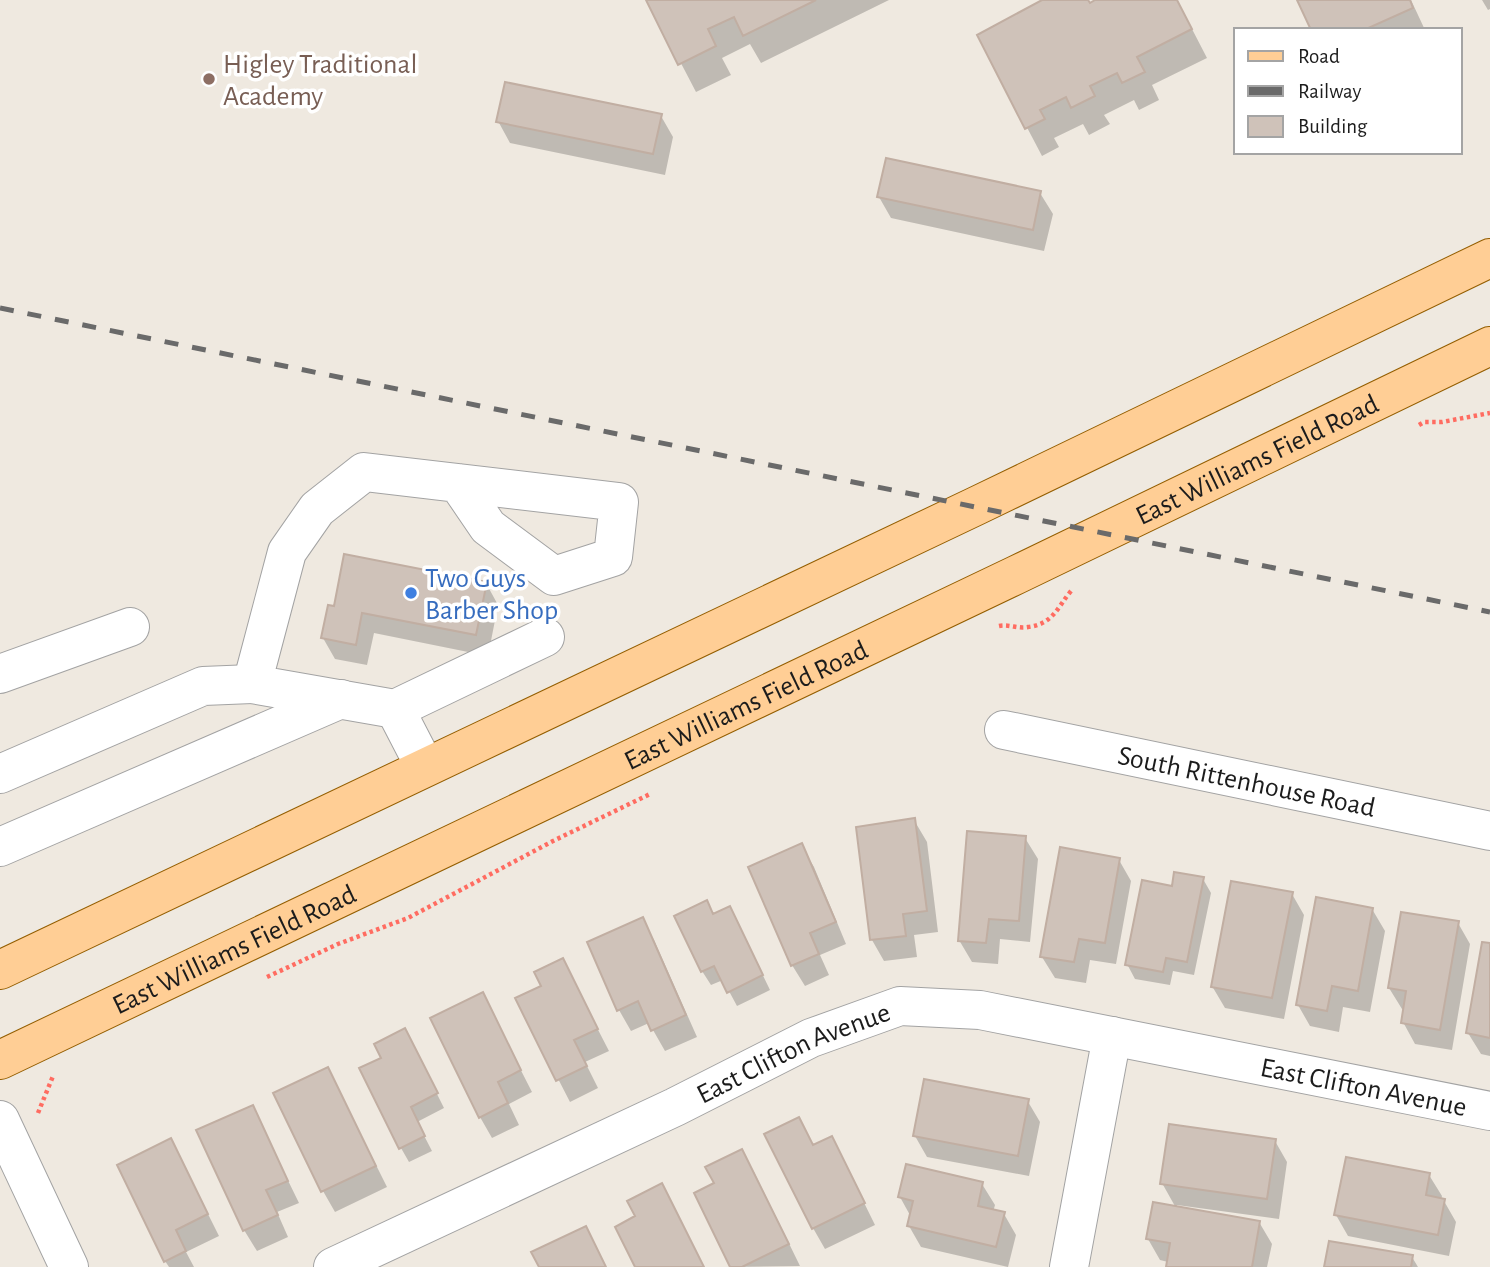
<svg xmlns="http://www.w3.org/2000/svg" width="1490" height="1267" font-family="'Alegreya Sans',sans-serif">
	<style>
		.shadow { fill: #0003 }
		.building { fill: #cfc2b9; stroke: #c1aea2; stroke-width: 2 }
		.lines { fill: none; stroke-linecap: round; stroke-linejoin: round }
		.minor-casing { stroke: #a3a3a3; stroke-width: 40 }
		.major-casing { stroke: #945e00; stroke-width: 40 }
		.path { stroke: #ff6c61; stroke-width: 4.5; stroke-dasharray: 3.5 3.5; stroke-linecap: butt }
		.minor { stroke: #fff; stroke-width: 38 }
		.major { stroke: #ffce95; stroke-width: 38 }
		.rail { stroke: #6a6a6a; stroke-width: 5; stroke-dasharray: 14 14; stroke-linecap: butt }
		.education-dot { fill: #8d6e63; stroke: #fff; stroke-width: 2.5 }
		.shop-dot { fill: #3f7fe0; stroke: #fff; stroke-width: 2.5 }
		.labels { text-anchor: middle; stroke-width: 7; stroke-linejoin: round; paint-order: stroke }
		.education-label { font-size: 28px; fill: #785e54; stroke: #fff; text-anchor: start }
		.street-label { font-size: 28px; fill: #1c1c1c; stroke: #fff }
		.shop-label { font-size: 28px; fill: #366cbe; stroke: #fff; text-anchor: start }
	</style>
	<rect width="100%" height="100%" fill="#efe9e0"/>
	<path class="shadow" d="M 648,0 L 889,0 L 761,63 L 750,44 L 722,58 L 731,75 L 696,92 Z
		M 1048,0 L 1088,0 L 1090,4 L 1099,0 L 1177,0 L 1207,58 L 1152,85 L 1159,100 L 1139,110 L 1134,100 L 1104,115 L 1110,124 L 1089,135 L 1083,124 L 1054,138 L 1059,147 L 1042,156 L 979,36 Z
		M 1299,0 L 1411,0 L 1425,30 L 1313,30 Z
		M 1482,0 L 1490,0 L 1490,9 L 1488,10 Z
		M 661,116 L 673,137 L 665,175 L 510,143 L 498,121 Z
		M 1040,193 L 1053,214 L 1044,251 L 891,218 L 879,197 Z
		M 486,583 L 498,605 L 488,656 L 374,633 L 367,665 L 335,659 L 323,638 L 336,608 Z
		M 914,820 L 927,842 L 938,932 L 914,935 L 917,957 L 884,961 L 872,940 Z
		M 1025,838 L 1038,859 L 1030,942 L 1000,939 L 998,964 L 972,962 L 959,940 Z
		M 801,846 L 814,867 L 846,944 L 820,955 L 829,975 L 805,986 L 792,965 Z
		M 1119,860 L 1131,881 L 1116,964 L 1090,960 L 1086,983 L 1055,978 L 1042,957 Z
		M 1203,879 L 1211,893 L 1194,975 L 1173,971 L 1170,985 L 1135,979 L 1127,964 L 1173,888 Z
		M 1292,894 L 1304,915 L 1284,1019 L 1225,1008 L 1212,986 Z
		M 1372,909 L 1385,931 L 1370,1012 L 1343,1007 L 1339,1032 L 1310,1026 L 1298,1005 Z
		M 714,916 L 737,922 L 770,990 L 737,1006 L 723,980 L 711,985 L 702,971 Z
		M 642,919 L 654,940 L 697,1037 L 665,1051 L 649,1023 L 631,1031 L 619,1010 L 590,943 Z
		M 1458,923 L 1470,944 L 1452,1050 L 1415,1044 L 1403,1022 L 1405,1010 L 1402,1009 L 1389,988 Z
		M 1490,945 L 1490,1056 L 1481,1054 L 1468,1033 Z
		M 562,960 L 609,1051 L 585,1062 L 598,1088 L 570,1102 L 517,999 L 543,987 Z
		M 482,994 L 532,1092 L 509,1104 L 519,1125 L 492,1138 L 480,1117 Z
		M 412,1044 L 444,1108 L 417,1122 L 432,1151 L 409,1162 L 401,1148 Z
		M 328,1069 L 387,1187 L 335,1212 L 323,1191 Z
		M 1027,1100 L 1040,1122 L 1029,1176 L 927,1157 L 915,1136 Z
		M 252,1107 L 299,1203 L 277,1212 L 288,1237 L 257,1251 L 244,1230 Z
		M 798,1119 L 814,1147 L 843,1160 L 875,1225 L 825,1249 L 813,1228 Z
		M 171,1140 L 219,1236 L 186,1252 L 194,1267 L 169,1267 L 165,1261 Z
		M 1275,1141 L 1287,1162 L 1279,1219 L 1177,1205 L 1176,1208 L 1162,1183 Z
		M 741,1151 L 754,1172 L 800,1266 L 732,1267 L 716,1184 Z
		M 1429,1175 L 1442,1196 L 1441,1200 L 1444,1201 L 1456,1222 L 1449,1256 L 1348,1236 L 1336,1215 Z
		M 982,1184 L 995,1205 L 993,1212 L 1004,1214 L 1016,1235 L 1008,1267 L 921,1247 L 909,1226 L 911,1217 L 900,1197 Z
		M 1259,1222 L 1272,1244 L 1267,1267 L 1168,1267 L 1168,1262 L 1160,1260 L 1148,1239 Z
		M 1412,1257 L 1418,1267 L 1326,1267 Z"/>
	<path class="building" d="M 646,0 L 816,0 L 743,36 L 734,17 L 708,29 L 716,46 L 678,65 Z
		M 1042,0 L 1088,0 L 1090,3 L 1095,0 L 1177,0 L 1192,29 L 1137,57 L 1145,72 L 1122,83 L 1117,73 L 1090,86 L 1095,96 L 1071,108 L 1066,97 L 1040,110 L 1045,119 L 1025,129 L 977,35 Z
		M 1297,0 L 1410,0 L 1413,8 L 1364,30 L 1311,30 Z
		M 505,82 L 662,114 L 653,154 L 496,122 Z
		M 886,158 L 1041,191 L 1033,230 L 877,197 Z
		M 344,554 L 487,582 L 476,635 L 362,613 L 356,645 L 321,638 L 328,605 L 334,606 Z
		M 915,818 L 927,911 L 903,914 L 906,936 L 870,940 L 856,827 Z
		M 967,831 L 1026,836 L 1019,921 L 989,919 L 986,943 L 958,941 Z
		M 802,843 L 836,922 L 810,933 L 819,954 L 791,966 L 748,867 Z
		M 1060,847 L 1120,858 L 1105,943 L 1079,939 L 1074,962 L 1040,957 Z
		M 1174,872 L 1204,877 L 1187,962 L 1166,958 L 1163,972 L 1125,965 L 1142,880 L 1172,886 Z
		M 1231,881 L 1293,892 L 1272,998 L 1211,987 Z
		M 1316,897 L 1373,908 L 1358,991 L 1332,986 L 1327,1011 L 1296,1005 Z
		M 707,900 L 713,914 L 730,906 L 763,975 L 727,993 L 714,966 L 701,972 L 674,916 Z
		M 1401,912 L 1459,921 L 1440,1030 L 1401,1023 L 1406,991 L 1388,988 Z
		M 643,917 L 686,1015 L 651,1031 L 638,1001 L 617,1011 L 587,942 Z
		M 1482,942 L 1490,943 L 1490,1038 L 1466,1033 Z
		M 563,958 L 598,1029 L 574,1040 L 587,1066 L 556,1081 L 515,998 L 541,986 L 534,972 Z
		M 483,992 L 521,1070 L 498,1082 L 508,1103 L 479,1118 L 430,1018 Z
		M 405,1028 L 438,1093 L 411,1107 L 425,1136 L 399,1149 L 359,1068 L 381,1058 L 374,1044 Z
		M 328,1067 L 376,1166 L 321,1192 L 273,1093 Z
		M 924,1079 L 1029,1099 L 1018,1156 L 913,1136 Z
		M 253,1105 L 288,1181 L 266,1190 L 278,1215 L 243,1231 L 196,1130 Z
		M 799,1117 L 813,1145 L 832,1136 L 865,1203 L 812,1229 L 764,1134 Z
		M 1169,1124 L 1276,1139 L 1267,1199 L 1160,1184 Z
		M 171,1138 L 208,1214 L 176,1230 L 186,1251 L 164,1262 L 117,1165 Z
		M 742,1149 L 789,1244 L 742,1267 L 730,1267 L 694,1193 L 714,1183 L 705,1167 Z
		M 1346,1157 L 1430,1173 L 1426,1195 L 1445,1199 L 1438,1235 L 1334,1215 Z
		M 906,1164 L 983,1182 L 978,1206 L 1005,1212 L 996,1247 L 907,1226 L 913,1201 L 898,1197 Z
		M 662,1183 L 704,1267 L 635,1267 L 615,1227 L 635,1216 L 627,1201 Z
		M 1153,1202 L 1260,1221 L 1252,1267 L 1166,1267 L 1170,1243 L 1146,1239 Z
		M 586,1226 L 606,1267 L 539,1267 L 531,1252 Z
		M 1329,1241 L 1413,1255 L 1411,1267 L 1324,1267 Z"/>
	<g class="lines">
		<defs>
			<g id="minor">
				<path d="M 458,483 L 488,527 L 554,576 L 613,557 L 619,502 L 364,472 L 317,509 L 287,552 L 252,684 L 395,709 L 545,637"/>
				<path d="M 0,674 L 130,627"/>
				<path d="M 395,709 L 425,767"/>
				<path id="s1" d="M 1004,730 L 1490,831"/>
				<path d="M 0,774 L 203,686 L 252,684"/>
				<path d="M 0,847 L 341,699"/>
				<path d="M 0,1120 L 69,1267"/>
				<path id="s2" d="M 333,1267 L 675,1107 L 811,1038 L 900,1006 L 980,1010 L 1490,1111"/>
				<path d="M 1069,1267 L 1112,1036"/>
			</g>
			<g id="major">
				<path d="M 0,970 L 976,506 L 1490,258"/>
				<path id="s3" d="M 0,1060 L 1016,575 L 1490,346"/>
			</g>
		</defs>
		<use href="#minor" class="minor-casing"/>
		<use href="#major" class="major-casing"/>
		<path class="path" d="M 1419,425 L 1424,422 L 1442,422 L 1490,413
			M 999,626 C 1009,624 1018,629 1028,627 C 1053,624 1057,608 1071,591
			M 267,977 L 338,944 L 408,918 L 553,841 L 650,794
			M 38,1113 L 53,1076"/>
		<use href="#minor" class="minor"/>
		<use href="#major" class="major"/>
		<path class="rail" d="M 0,308 L 1490,612"/>
	</g>
	<circle class="education-dot" cx="209" cy="79" r="7"/>
	<circle class="shop-dot" cx="411" cy="593" r="7"/>
	<g class="labels">
		<g class="education-label">
			<text x="223" y="73">Higley Traditional<tspan x="223" dy="32">Academy</tspan></text>
		</g>
		<g class="street-label">
			<text dy="10" stroke="none"><textPath href="#s3" startOffset="1393">East Williams Field Road</textPath></text>
			<text dy="10" stroke="none"><textPath href="#s3" startOffset="826">East Williams Field Road</textPath></text>
			<text dy="10" stroke="none"><textPath href="#s1" startOffset="248">South Rittenhouse Road</textPath></text>
			<text dy="10" stroke="none"><textPath href="#s3" startOffset="259">East Williams Field Road</textPath></text>
			<text dy="10" stroke="none"><textPath href="#s2" startOffset="508">East Clifton Avenue</textPath></text>
			<text dy="10" stroke="none"><textPath href="#s2" startOffset="1096">East Clifton Avenue</textPath></text>
		</g>
		<g class="shop-label">
			<text x="425" y="587">Two Guys<tspan x="425" dy="32">Barber Shop</tspan></text>
		</g>
	</g>
	<rect x="1234" y="28" width="228" height="126" fill="#ffffff" stroke="#a4a4a4" stroke-width="2"/>
	<rect x="1248" y="51" width="35" height="10" fill="#ffce95" stroke="#a4a4a4" stroke-width="2"/>
	<text x="1298" y="63" font-size="21" fill="#1c1c1c">Road</text>
	<rect x="1248" y="86" width="35" height="10" fill="#6a6a6a" stroke="#a4a4a4" stroke-width="2"/>
	<text x="1298" y="98" font-size="21" fill="#1c1c1c">Railway</text>
	<rect x="1248" y="116" width="35" height="21" fill="#cfc2b9" stroke="#a4a4a4" stroke-width="2"/>
	<text x="1298" y="133" font-size="21" fill="#1c1c1c">Building</text>
</svg>
